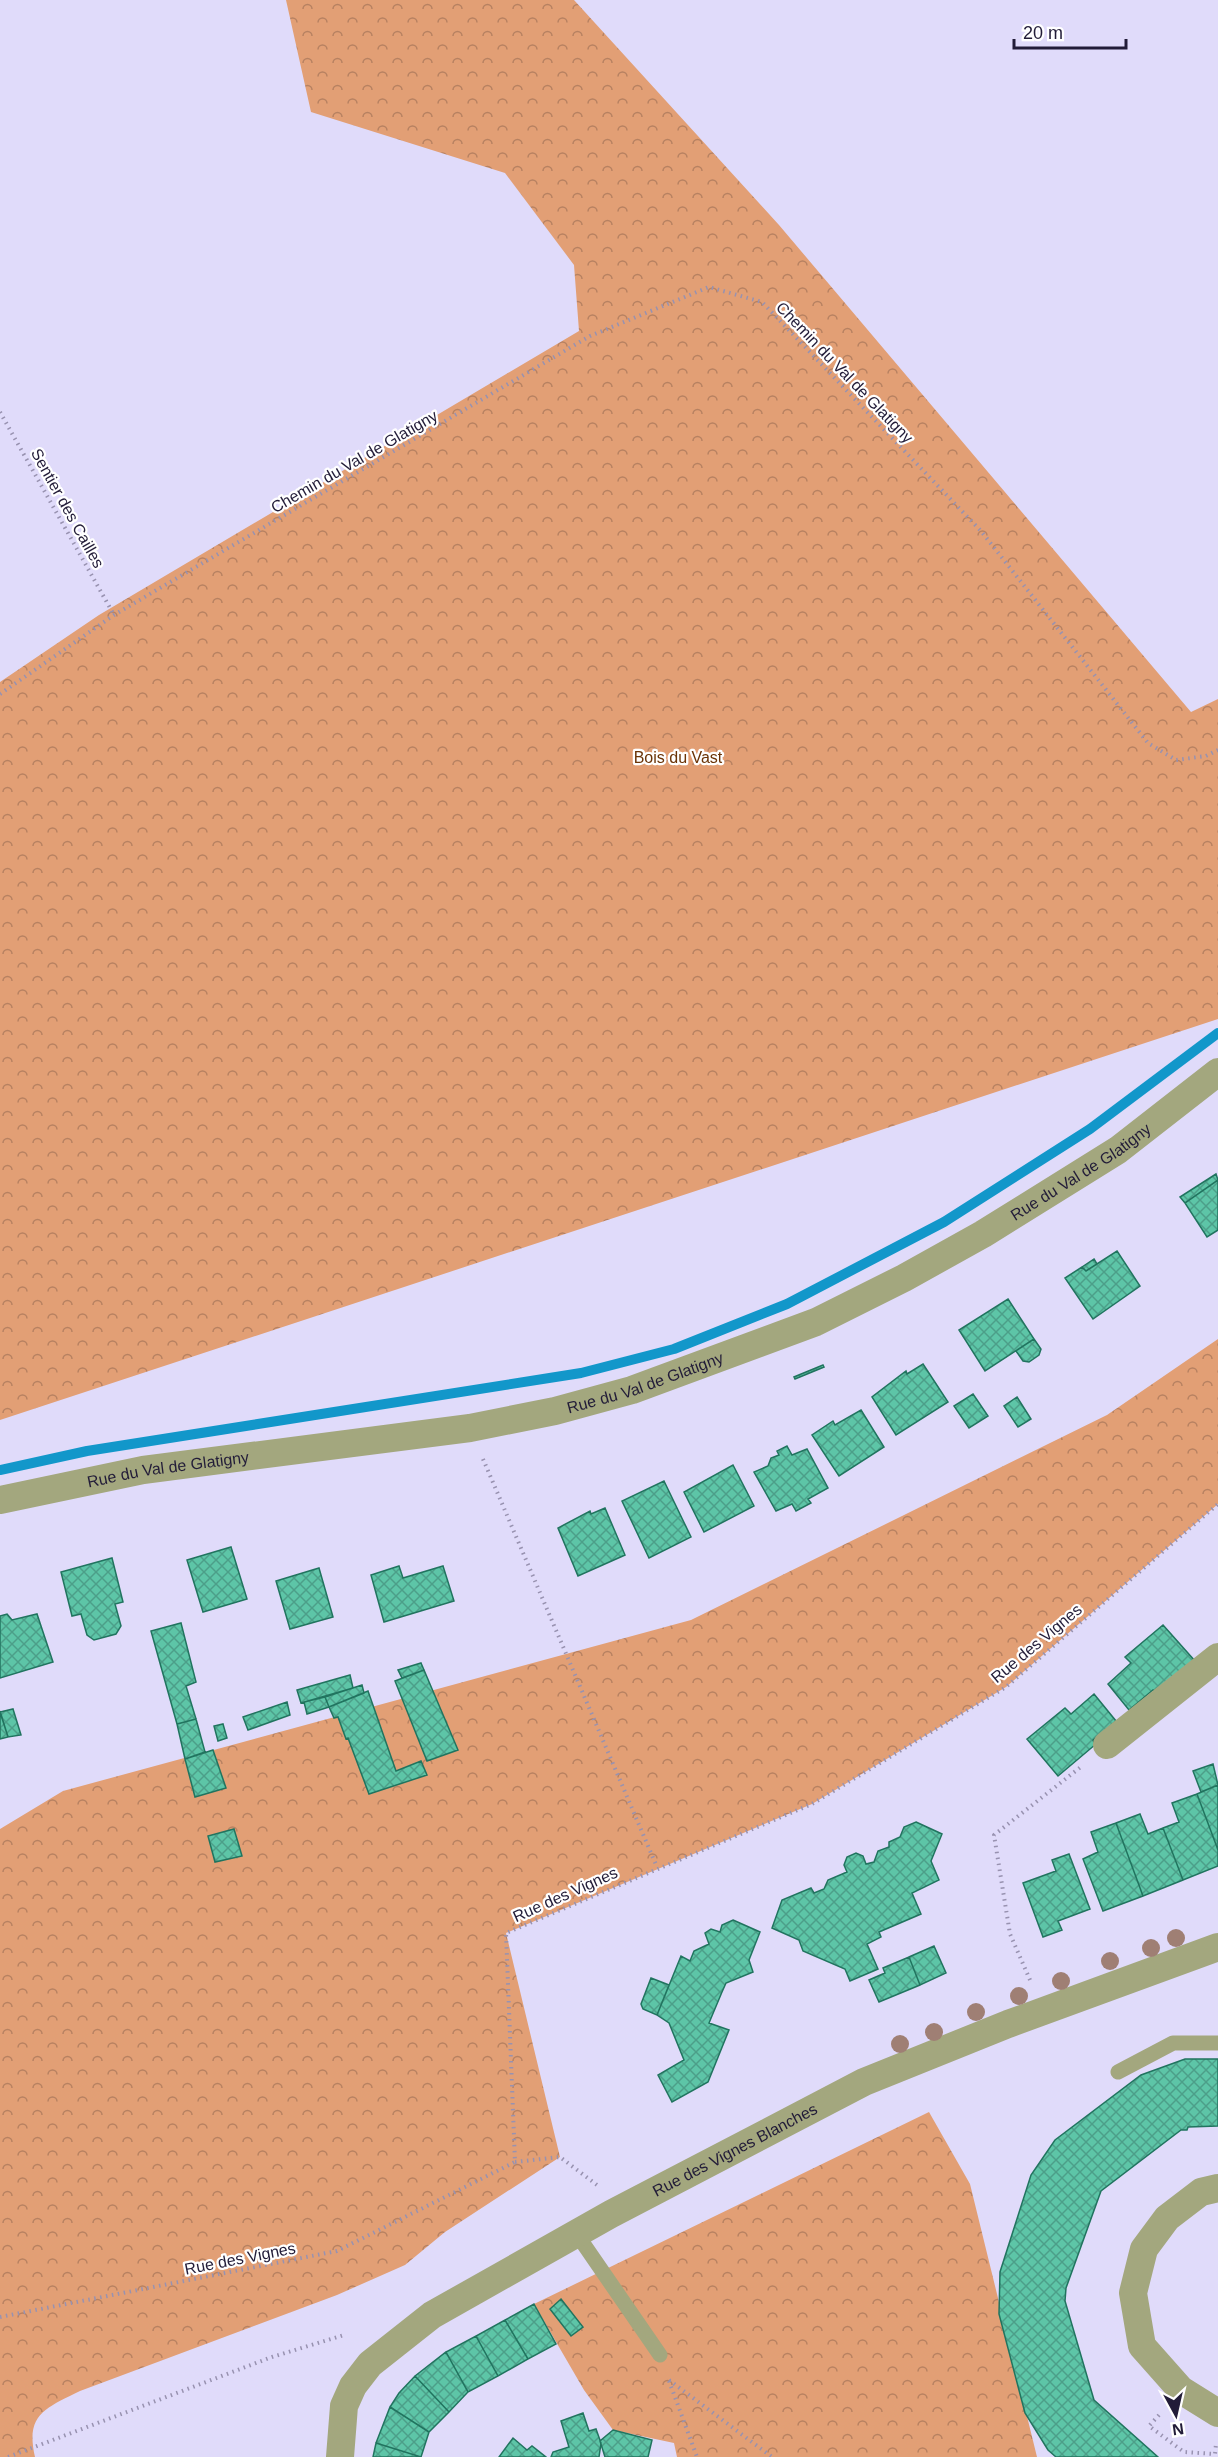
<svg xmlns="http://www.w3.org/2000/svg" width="1218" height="2457" font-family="Arial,sans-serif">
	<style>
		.forest { fill: url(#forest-crowns) }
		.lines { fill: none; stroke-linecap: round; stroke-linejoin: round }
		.stream { stroke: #1297ca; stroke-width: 10 }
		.building { fill: url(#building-cross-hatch); stroke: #21745f; stroke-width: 1.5 }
		.path { stroke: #9892b0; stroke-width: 4; stroke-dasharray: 1.5 4.5; stroke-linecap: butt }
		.lane { stroke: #a3a77e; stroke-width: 15 }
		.street { stroke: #a3a77e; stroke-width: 28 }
		.tree { fill: #9f7f74 }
		.labels { text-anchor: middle; stroke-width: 4.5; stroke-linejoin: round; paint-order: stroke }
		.street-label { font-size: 16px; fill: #221c38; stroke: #fff }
		.park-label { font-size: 16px; fill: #6a3306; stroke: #fff }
	</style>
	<defs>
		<pattern id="forest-crowns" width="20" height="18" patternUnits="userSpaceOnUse" patternTransform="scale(1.5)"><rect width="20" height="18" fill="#e29f75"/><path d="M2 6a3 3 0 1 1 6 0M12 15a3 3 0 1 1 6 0" fill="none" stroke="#b78161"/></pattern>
		<pattern id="building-cross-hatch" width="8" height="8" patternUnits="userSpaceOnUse" patternTransform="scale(1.5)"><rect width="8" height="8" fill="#5dc5a7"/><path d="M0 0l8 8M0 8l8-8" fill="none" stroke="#4c9f89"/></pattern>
	</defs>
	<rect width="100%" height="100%" fill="#e0dbfa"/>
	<path class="forest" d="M 286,0 L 574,0 L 779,225 L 1191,712 L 1218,699 L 1218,1019 L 0,1420 L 0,682 L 99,615 L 579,331 L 574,265 L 505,173 L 311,112 Z
		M 1218,1339 L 1218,1504 L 1006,1687 L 812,1804 L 506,1933 L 560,2157 L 445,2232 L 405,2265 L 337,2295 L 80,2391 C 46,2408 25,2414 35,2457 L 0,2457 L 0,1829 L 63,1791 L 691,1620 L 1107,1415 Z
		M 929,2112 L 970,2184 L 1037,2457 L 677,2457 L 674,2443 L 613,2430 L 584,2390 L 534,2304 Z"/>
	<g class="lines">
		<path class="stream" d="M 0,1470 L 87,1451 L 581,1373 L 674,1349 L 787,1304 L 944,1222 L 1090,1129 L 1218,1033"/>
	</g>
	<path class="building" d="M 1216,1174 L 1218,1180 L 1185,1203 L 1180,1197 Z
		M 1218,1180 L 1218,1230 L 1207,1237 L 1185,1203 Z
		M 1117,1251 L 1140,1286 L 1093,1319 L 1065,1278 L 1082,1267 L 1086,1271 Z
		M 1094,1259 L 1097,1264 L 1086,1271 L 1082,1267 Z
		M 1008,1299 L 1034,1339 L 985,1371 L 959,1330 Z
		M 1034,1339 L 1041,1349 L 1039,1355 L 1029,1362 L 1023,1361 L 1016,1351 Z
		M 923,1364 L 948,1402 L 896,1435 L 872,1397 L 906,1371 L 907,1374 Z
		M 823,1365 L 824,1367 L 795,1379 L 794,1377 Z
		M 973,1394 L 988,1416 L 969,1428 L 954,1406 Z
		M 1017,1397 L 1031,1419 L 1018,1427 L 1004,1406 Z
		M 861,1410 L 884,1447 L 839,1476 L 812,1435 L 833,1421 L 835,1425 Z
		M 787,1446 L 792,1455 L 807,1449 L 828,1488 L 808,1499 L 811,1503 L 796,1511 L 792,1504 L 776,1511 L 754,1472 L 768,1466 L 771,1458 L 779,1455 L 777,1451 Z
		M 733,1465 L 754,1506 L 704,1532 L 684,1492 Z
		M 664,1481 L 691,1537 L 649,1558 L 622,1501 Z
		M 605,1508 L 625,1555 L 578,1576 L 558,1528 L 590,1511 L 591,1514 Z
		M 231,1547 L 247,1599 L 203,1612 L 187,1560 Z
		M 112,1558 L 123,1602 L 115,1604 L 121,1626 L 116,1634 L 94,1640 L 87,1635 L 81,1614 L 72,1616 L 61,1572 Z
		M 399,1566 L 403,1578 L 443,1566 L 454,1601 L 384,1622 L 371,1575 Z
		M 319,1568 L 333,1617 L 290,1629 L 276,1581 Z
		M 7,1614 L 12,1620 L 37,1614 L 53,1662 L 0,1678 L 0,1616 Z
		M 181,1623 L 196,1682 L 186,1686 L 196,1719 L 177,1724 L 151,1631 Z
		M 1163,1625 L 1195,1661 L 1157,1693 L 1153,1690 L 1129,1710 L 1108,1684 L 1131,1663 L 1125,1657 Z
		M 421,1663 L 424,1670 L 402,1678 L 398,1670 Z
		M 424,1670 L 458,1750 L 427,1761 L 395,1681 Z
		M 350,1675 L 353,1688 L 301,1703 L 297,1690 Z
		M 362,1685 L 364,1693 L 329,1707 L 325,1697 Z
		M 368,1691 L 396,1771 L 421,1761 L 427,1775 L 369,1794 L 348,1738 L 346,1739 L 338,1717 L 334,1718 L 329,1707 Z
		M 1094,1694 L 1116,1721 L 1093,1740 L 1096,1744 L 1058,1776 L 1027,1739 L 1065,1708 L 1071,1714 Z
		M 325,1697 L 329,1707 L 307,1714 L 304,1702 Z
		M 287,1702 L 290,1715 L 248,1730 L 243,1717 Z
		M 13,1709 L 21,1735 L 8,1737 L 0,1712 Z
		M 0,1711 L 8,1737 L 0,1739 Z
		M 196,1719 L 205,1752 L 185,1759 L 177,1724 Z
		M 223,1724 L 227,1738 L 218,1741 L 214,1726 Z
		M 213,1750 L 226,1788 L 195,1797 L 185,1759 Z
		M 1213,1764 L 1218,1785 L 1201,1792 L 1193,1771 Z
		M 1218,1785 L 1218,1850 L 1197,1794 Z
		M 1197,1794 L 1218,1850 L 1218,1866 L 1183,1880 L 1163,1828 L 1179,1822 L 1172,1803 Z
		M 1140,1814 L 1148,1834 L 1163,1828 L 1183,1880 L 1143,1896 L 1116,1823 Z
		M 916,1822 L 942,1834 L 931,1861 L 939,1880 L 912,1893 L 921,1914 L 879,1932 L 881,1937 L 867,1944 L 878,1969 L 850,1981 L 845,1969 L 803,1951 L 799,1940 L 772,1928 L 782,1900 L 811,1888 L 814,1893 L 824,1889 L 828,1880 L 847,1872 L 844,1865 L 847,1857 L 856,1853 L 863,1856 L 866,1864 L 874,1862 L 878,1851 L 889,1847 L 889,1842 L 900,1837 L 904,1827 Z
		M 1116,1823 L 1143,1896 L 1103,1911 L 1083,1859 L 1098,1852 L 1091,1832 Z
		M 234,1829 L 242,1856 L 215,1862 L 208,1836 Z
		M 1069,1854 L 1090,1909 L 1058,1921 L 1062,1930 L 1043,1937 L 1023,1883 L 1056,1871 L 1052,1860 Z
		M 733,1920 L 760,1932 L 749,1960 L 753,1972 L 726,1983 L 722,1992 L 709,2023 L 729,2030 L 708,2082 L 672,2102 L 658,2075 L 684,2060 L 669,2023 L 657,2015 L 681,1956 L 690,1961 L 694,1951 L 709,1944 L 705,1933 L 711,1929 L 720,1932 L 722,1925 Z
		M 934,1946 L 946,1973 L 920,1985 L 909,1957 Z
		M 909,1957 L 920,1985 L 879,2002 L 869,1980 L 885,1973 L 883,1968 Z
		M 651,1978 L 669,1985 L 657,2015 L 643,2009 L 641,2004 Z
		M 1185,2059 L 1218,2059 L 1218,2126 L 1188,2127 L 1187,2130 L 1181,2130 L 1101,2191 L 1066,2288 L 1065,2301 L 1094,2400 L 1158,2457 L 1056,2457 L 1048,2450 L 1025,2413 L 999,2314 L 1000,2272 L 1031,2175 L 1055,2140 L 1141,2075 Z
		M 561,2299 L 583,2327 L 571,2336 L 550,2309 Z
		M 534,2304 L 556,2344 L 528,2359 L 505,2320 Z
		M 505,2320 L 528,2359 L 498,2376 L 476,2336 Z
		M 476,2336 L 498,2376 L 468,2392 L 446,2352 Z
		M 446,2352 L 468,2392 L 449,2412 L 415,2376 Z
		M 415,2376 L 449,2412 L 429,2432 L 390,2407 L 399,2393 Z
		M 390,2407 L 429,2432 L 421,2457 L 376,2443 Z
		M 583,2413 L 589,2431 L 596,2429 L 601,2443 L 599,2457 L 551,2457 L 553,2452 L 569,2447 L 561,2421 Z
		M 613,2430 L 652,2440 L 648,2457 L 605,2457 L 600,2441 Z
		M 513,2438 L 527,2450 L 532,2446 L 546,2457 L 499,2457 Z
		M 376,2443 L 421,2457 L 373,2457 Z"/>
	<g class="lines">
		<path class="path" d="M 0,412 L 114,615
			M 0,694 L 114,615 L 590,336 L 709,287 L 762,302 L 981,531 L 1148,743 L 1176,760 L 1206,756 L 1218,750
			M 483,1459 L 657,1867
			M 1030,1980 L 1010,1934 L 994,1835 L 1082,1766
			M 515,2162 L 560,2157 L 597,2185
			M 0,2317 L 337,2251 L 515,2162 L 506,1933 L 812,1804 L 1006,1687 L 1218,1504
			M 669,2380 L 772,2457
			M 669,2381 L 697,2457
			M 1159,2415 L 1149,2426 L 1184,2452 L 1215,2454 L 1216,2444
			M 8,2457 L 272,2357 L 344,2335"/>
		<path class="lane" d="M 1118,2072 L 1173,2043 L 1218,2043
			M 576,2233 L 660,2355"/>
		<g class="street">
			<path id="s1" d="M 0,1500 L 143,1470 L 470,1428 L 555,1411 L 632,1390 L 816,1322 L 904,1278 L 983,1234 L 1118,1150 L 1218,1072"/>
			<path d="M 1107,1745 L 1218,1657"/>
			<path d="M 1218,2188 L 1201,2192 L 1167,2218 L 1144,2249 L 1133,2293 L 1142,2346 L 1181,2390 L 1218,2413"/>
			<path id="s2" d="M 340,2457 L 344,2406 L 353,2386 L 370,2364 L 432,2315 L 611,2214 L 864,2082 L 1008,2024 L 1218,1947"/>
		</g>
	</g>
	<g class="tree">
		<circle cx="1176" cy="1938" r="9"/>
		<circle cx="1151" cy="1948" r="9"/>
		<circle cx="1110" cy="1961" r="9"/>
		<circle cx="1061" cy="1981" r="9"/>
		<circle cx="1019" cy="1996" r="9"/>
		<circle cx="976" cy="2012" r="9"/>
		<circle cx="934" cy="2032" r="9"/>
		<circle cx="900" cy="2044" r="9"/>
	</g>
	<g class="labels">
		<g class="street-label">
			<text transform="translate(845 372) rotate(46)" y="6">Chemin du Val de Glatigny</text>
			<text transform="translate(354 461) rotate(-30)" y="6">Chemin du Val de Glatigny</text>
			<text transform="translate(68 508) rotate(61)" y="6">Sentier des Cailles</text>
			<text dy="6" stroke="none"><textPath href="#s1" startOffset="1143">Rue du Val de Glatigny</textPath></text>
			<text dy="6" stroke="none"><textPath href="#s1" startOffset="657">Rue du Val de Glatigny</textPath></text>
			<text dy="6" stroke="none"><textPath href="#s1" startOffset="171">Rue du Val de Glatigny</textPath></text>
			<text transform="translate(1036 1643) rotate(-40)" y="6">Rue des Vignes</text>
			<text transform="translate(565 1894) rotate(-24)" y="6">Rue des Vignes</text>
			<text dy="6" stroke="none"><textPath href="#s2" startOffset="525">Rue des Vignes Blanches</textPath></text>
			<text transform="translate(240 2258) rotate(-11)" y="6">Rue des Vignes</text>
		</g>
		<g class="park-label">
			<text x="678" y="763">Bois du Vast</text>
		</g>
	</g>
	<g transform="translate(1176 2415) rotate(172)" stroke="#ffffff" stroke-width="4.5" paint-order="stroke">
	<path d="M0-4.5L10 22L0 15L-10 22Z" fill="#221c38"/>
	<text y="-9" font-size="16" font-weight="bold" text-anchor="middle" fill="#221c38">N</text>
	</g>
	<path d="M1014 39v9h112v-9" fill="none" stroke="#221c38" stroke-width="3"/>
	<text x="1023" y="39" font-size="18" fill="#221c38" stroke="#ffffff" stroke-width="4.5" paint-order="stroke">20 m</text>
</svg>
